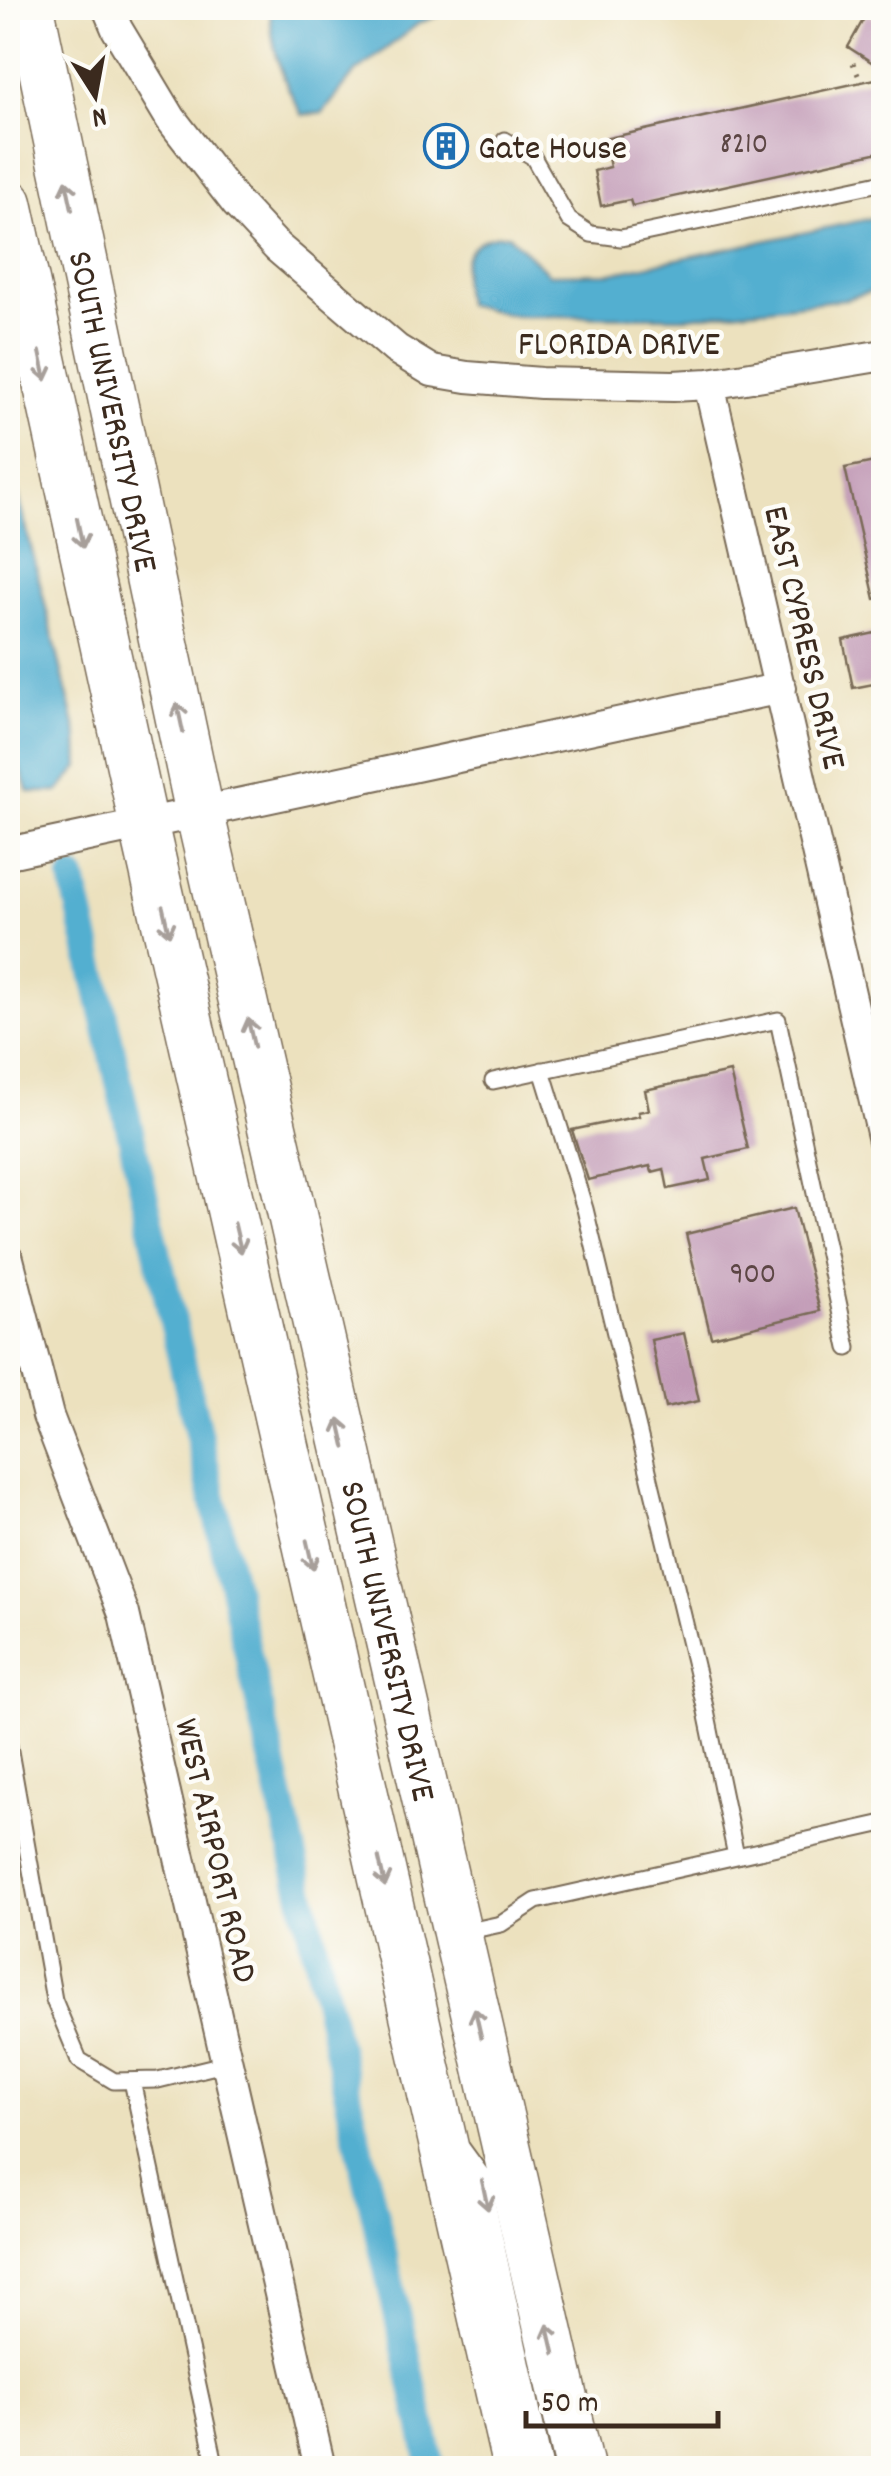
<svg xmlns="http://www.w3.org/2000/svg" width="891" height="2476" font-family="Dekko,sans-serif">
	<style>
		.water { fill: #52afd0; stroke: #466c77; stroke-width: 2.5 }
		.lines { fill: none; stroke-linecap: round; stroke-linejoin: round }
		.canal { stroke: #52afd0; stroke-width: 28 }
		.building { fill: #c19ab6 }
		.service-casing { stroke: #796a56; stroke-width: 19 }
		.minor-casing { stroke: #796a56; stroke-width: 34 }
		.primary-casing { stroke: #796a56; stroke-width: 51 }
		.path { stroke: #796a56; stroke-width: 5; stroke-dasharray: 2.5 8; stroke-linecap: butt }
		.service { stroke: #fff; stroke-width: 15 }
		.minor { stroke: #fff; stroke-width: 30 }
		.primary { stroke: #fff; stroke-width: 48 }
		.oneway { stroke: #a79f9a }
		.labels { text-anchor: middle; stroke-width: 9; stroke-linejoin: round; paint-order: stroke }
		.number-label { font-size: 30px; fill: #5c4644 }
		.poi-label { font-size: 35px; fill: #3b2a1e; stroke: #fdfcf7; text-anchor: start }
		.street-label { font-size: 35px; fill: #3b2a1e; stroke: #fdfcf7 }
	</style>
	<rect width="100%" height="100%" fill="#fdfcf7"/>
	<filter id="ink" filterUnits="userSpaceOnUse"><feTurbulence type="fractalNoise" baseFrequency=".01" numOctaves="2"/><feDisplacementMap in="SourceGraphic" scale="20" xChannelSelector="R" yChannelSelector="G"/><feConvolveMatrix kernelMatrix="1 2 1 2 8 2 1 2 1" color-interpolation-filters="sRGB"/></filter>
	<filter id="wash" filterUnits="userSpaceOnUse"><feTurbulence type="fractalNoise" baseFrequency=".0048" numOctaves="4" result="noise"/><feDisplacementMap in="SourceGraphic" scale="40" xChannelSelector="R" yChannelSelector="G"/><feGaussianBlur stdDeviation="2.25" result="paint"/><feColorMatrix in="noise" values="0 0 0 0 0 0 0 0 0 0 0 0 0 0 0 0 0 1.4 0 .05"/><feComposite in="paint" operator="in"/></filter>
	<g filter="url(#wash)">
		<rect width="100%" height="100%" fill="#ece1be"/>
		<path class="water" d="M 270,8 L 459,8 L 419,23 L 354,74 L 323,113 L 302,115 C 282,80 271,48 270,8 Z
			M 883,216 L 883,288 L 846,299 L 688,317 L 515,316 L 465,304 C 458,267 464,234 509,235 L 549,274 L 611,273 Z
			M 8,454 L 78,737 L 79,767 L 58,792 L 29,792 L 14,754 L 8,723 Z"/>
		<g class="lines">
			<path class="canal" d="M 73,879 L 432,2468"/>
		</g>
		<g id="blocks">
			<path class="building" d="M 867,13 L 884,23 L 884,70 L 848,47 Z
				M 884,77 L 884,151 L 632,206 L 630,200 L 601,206 L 594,171 L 610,167 L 604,139 Z
				M 884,460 L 884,598 L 875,599 L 845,468 Z
				M 884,631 L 884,682 L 853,688 L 843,640 Z
				M 730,1072 L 748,1149 L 705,1159 L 710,1180 L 668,1189 L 664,1169 L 652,1172 L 650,1166 L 588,1180 L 572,1130 L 639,1116 L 638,1112 L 649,1110 L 645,1090 Z
				M 794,1208 L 820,1311 L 711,1337 L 686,1234 Z
				M 684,1333 L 699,1401 L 665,1408 L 651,1340 Z"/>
		</g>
	</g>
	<g filter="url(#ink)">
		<use href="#blocks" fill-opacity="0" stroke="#796a56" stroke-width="2.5"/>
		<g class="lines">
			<defs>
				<path id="service" d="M 505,140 L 533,157 L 569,220 L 591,234 L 621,238 L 884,182
					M 542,1070 L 585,1209 L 706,1711 L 736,1856
					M 493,1081 L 778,1020 L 848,1348
					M 8,1740 L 54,2000 L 79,2060 L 114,2081 L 158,2080 L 228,2063
					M 464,1932 L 501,1924 L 536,1901 L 884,1823
					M 132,2081 L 216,2468
					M 462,2148 L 481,2174 L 545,2468"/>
				<path id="minor" d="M 108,8 L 117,29 L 171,119 L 237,204 L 277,247 L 396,349 L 432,371 L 467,377 L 541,383 L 673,386 L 709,384 L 884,355
					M 709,384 L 884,1141
					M 8,853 L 781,688
					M 8,1259 L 48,1416 L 124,1614 L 320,2468"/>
				<g id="primary">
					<path id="s1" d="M 30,8 L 200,814 L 580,2468"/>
					<path d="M 8,203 L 144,826 L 517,2468"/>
				</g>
			</defs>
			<use href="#service" class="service-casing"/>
			<use href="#minor" class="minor-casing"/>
			<use href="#primary" class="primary-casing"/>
			<path class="path" d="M 879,44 L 884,46
				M 853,63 L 861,82"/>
			<use href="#service" class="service"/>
			<use href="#minor" class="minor"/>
			<use href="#primary" class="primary"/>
		</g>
		<defs><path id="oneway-shaft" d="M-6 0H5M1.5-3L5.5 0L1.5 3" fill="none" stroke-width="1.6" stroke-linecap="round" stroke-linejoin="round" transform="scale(2.5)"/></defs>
		<g class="oneway">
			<use href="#oneway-shaft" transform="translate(69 195) rotate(-102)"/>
			<use href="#oneway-shaft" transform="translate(43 366) rotate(78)"/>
			<use href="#oneway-shaft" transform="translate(80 533) rotate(78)"/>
			<use href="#oneway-shaft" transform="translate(180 718) rotate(-102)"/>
			<use href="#oneway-shaft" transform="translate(166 921) rotate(77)"/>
			<use href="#oneway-shaft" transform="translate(251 1033) rotate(-103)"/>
			<use href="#oneway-shaft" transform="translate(238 1238) rotate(77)"/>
			<use href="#oneway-shaft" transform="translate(342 1433) rotate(-103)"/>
			<use href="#oneway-shaft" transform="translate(310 1555) rotate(77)"/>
			<use href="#oneway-shaft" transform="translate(382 1872) rotate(77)"/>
			<use href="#oneway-shaft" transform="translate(478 2023) rotate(-103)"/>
			<use href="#oneway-shaft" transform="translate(485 2195) rotate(78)"/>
			<use href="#oneway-shaft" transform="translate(551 2339) rotate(-103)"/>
		</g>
	</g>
	<defs>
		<symbol id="building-ring" viewBox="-11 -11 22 22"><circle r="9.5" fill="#fdfcf7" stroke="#1f6fb2" stroke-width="1.5"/><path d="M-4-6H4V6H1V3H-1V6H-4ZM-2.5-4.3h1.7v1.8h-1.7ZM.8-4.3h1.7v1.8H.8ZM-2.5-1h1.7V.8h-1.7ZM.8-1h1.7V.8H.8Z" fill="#1f6fb2"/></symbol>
	</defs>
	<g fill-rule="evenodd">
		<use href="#building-ring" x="421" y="121" width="50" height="50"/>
	</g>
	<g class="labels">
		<g class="number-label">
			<text x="744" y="152">8210</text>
			<text x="753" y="1282">900</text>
		</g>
		<g class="poi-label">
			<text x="478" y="158">Gate House</text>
		</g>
		<g class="street-label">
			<text x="619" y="354">FLORIDA DRIVE</text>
			<text dy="12" stroke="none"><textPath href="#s1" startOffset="412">SOUTH UNIVERSITY DRIVE</textPath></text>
			<text transform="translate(807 637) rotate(77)" y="12">EAST CYPRESS DRIVE</text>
			<text dy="12" stroke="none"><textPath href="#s1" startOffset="1672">SOUTH UNIVERSITY DRIVE</textPath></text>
			<text transform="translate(218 1850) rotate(77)" y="12">WEST AIRPORT ROAD</text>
		</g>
	</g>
	<rect width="891" height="2476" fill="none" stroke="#fdfcf7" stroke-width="40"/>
	<g transform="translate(95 95) rotate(169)" stroke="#fdfcf7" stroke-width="8" paint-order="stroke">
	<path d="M0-8L18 38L0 25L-18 38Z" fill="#3b2a1e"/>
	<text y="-15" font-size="28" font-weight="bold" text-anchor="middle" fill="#3b2a1e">N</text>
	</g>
	<path d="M526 2411v15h192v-15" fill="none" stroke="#3b2a1e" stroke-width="5"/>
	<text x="541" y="2411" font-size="30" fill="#3b2a1e" stroke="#fdfcf7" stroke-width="8" paint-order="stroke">50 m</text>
</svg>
